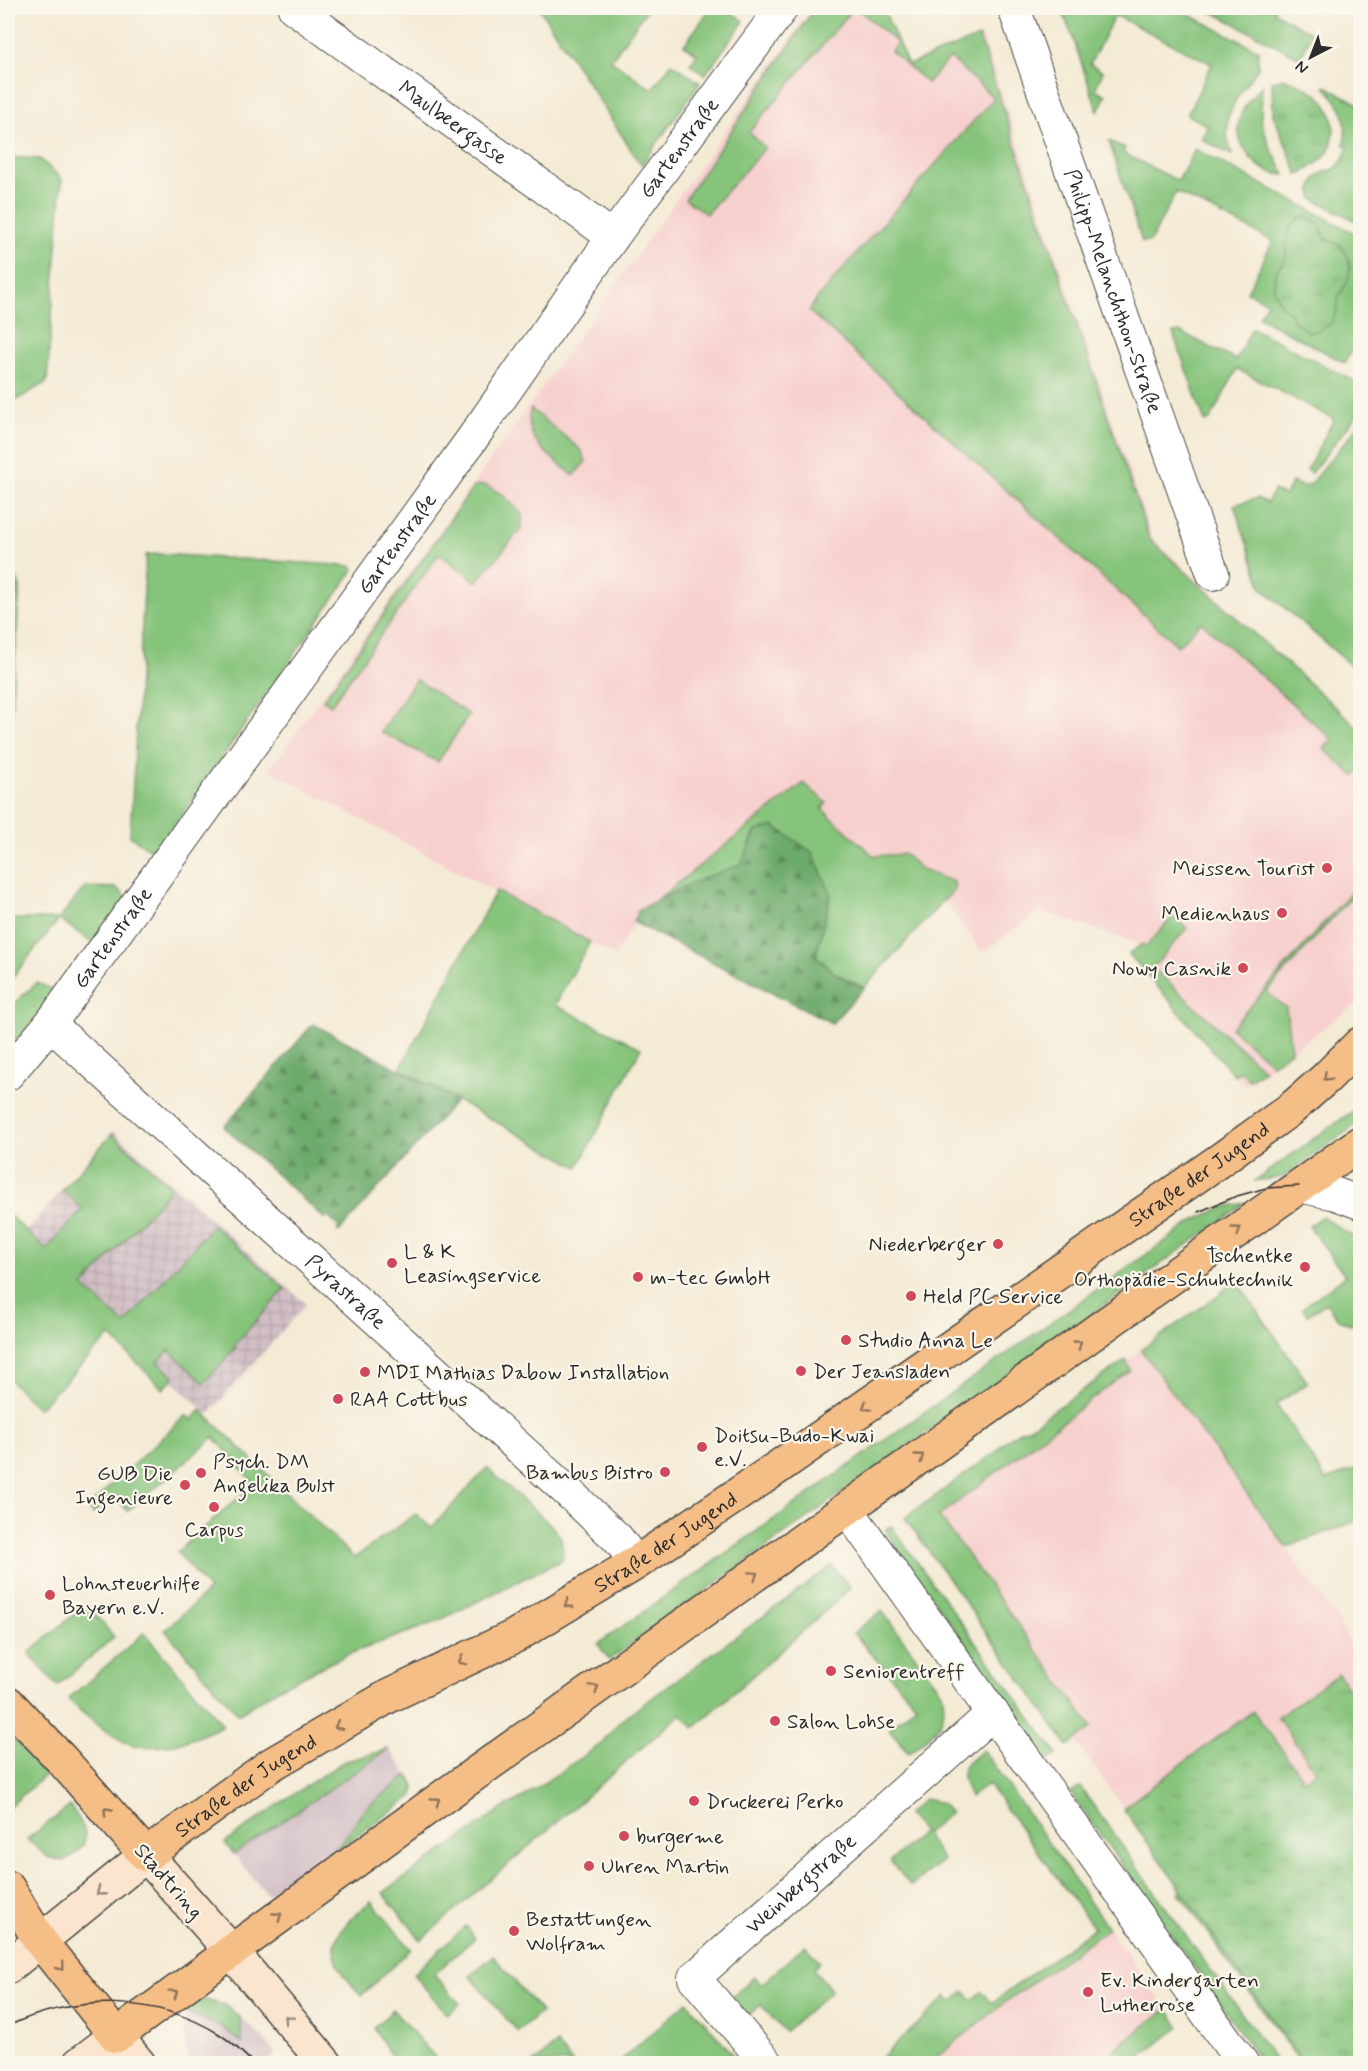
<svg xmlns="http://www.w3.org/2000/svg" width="1368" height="2071" font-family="Mynerve,sans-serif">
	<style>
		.built { fill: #f7d0ce }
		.industrial { fill: url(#industrial-grid) }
		.railway { fill: #d2bec4 }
		.green { fill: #86c47b; stroke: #587853; stroke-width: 1.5 }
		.forest { fill: url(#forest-firs); stroke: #4c6a4b; stroke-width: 1.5 }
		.park { fill: url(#park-tufts); stroke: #587853; stroke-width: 1.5 }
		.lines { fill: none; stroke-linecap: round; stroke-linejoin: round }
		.minor-casing { stroke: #494844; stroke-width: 34 }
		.secondary-casing { stroke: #494844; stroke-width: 36 }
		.primary-casing { stroke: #494844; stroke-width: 36 }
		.minor { stroke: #fff; stroke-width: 32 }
		.secondary { stroke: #fbe5cf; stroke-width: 33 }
		.primary { stroke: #f6be87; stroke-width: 33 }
		.tram { stroke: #2b2b2b; stroke-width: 1.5 }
		.oneway { stroke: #907459 }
		.oneway2 { stroke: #93887d }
		.poi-dot { fill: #d1495b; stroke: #fbf7ec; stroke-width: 2 }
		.labels { text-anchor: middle; stroke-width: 4.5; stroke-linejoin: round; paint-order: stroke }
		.street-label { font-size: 21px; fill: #2b2b2b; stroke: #fbf7ec }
		.poi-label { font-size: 21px; fill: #2b2b2b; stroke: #fbf7ec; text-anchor: start }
	</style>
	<defs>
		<pattern id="industrial-grid" width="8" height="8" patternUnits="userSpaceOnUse" patternTransform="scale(1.5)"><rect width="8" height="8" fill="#d2bec4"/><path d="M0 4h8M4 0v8" fill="none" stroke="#b4a3a9"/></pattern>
		<pattern id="forest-firs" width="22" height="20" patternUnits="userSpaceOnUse" patternTransform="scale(1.5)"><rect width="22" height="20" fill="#6caa6b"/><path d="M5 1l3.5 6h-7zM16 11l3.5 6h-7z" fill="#598b58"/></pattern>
		<pattern id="park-tufts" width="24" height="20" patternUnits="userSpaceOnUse" patternTransform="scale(1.5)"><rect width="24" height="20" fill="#86c47b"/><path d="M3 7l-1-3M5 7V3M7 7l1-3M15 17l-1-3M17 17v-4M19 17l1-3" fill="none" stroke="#6e9f65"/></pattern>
	</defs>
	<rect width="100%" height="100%" fill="#fbf7ec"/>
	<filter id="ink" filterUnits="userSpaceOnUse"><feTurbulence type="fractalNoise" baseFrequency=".0167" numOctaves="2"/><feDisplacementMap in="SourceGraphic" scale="12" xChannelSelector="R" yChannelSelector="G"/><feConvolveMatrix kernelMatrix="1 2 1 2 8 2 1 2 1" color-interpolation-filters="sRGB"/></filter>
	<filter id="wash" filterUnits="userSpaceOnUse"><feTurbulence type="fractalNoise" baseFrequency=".008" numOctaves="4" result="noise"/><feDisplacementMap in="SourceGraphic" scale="24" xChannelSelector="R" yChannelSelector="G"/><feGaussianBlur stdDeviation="1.35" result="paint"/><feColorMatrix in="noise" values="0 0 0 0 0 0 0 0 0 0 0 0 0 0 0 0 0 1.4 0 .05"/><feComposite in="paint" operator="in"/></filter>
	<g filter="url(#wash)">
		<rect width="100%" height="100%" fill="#f4ebd5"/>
		<path class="built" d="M 813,8 L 880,8 L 907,67 L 983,38 L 1152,538 L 1360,730 L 1360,1001 L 1245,1086 L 1130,954 L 1139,944 L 1039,911 L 982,953 L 943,898 L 832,1021 L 635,922 L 615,956 L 269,770 Z
			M 1141,1350 L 1336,1617 L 1360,1662 L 1360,1738 L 1172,1875 L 910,1514 Z
			M 1108,1928 L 1167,2009 L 1096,2063 L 930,2064 L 1007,2001 Z"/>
		<path class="industrial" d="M 113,1131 L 306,1304 L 208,1415 L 24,1234 Z"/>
		<path class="railway" d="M 389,1749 L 408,1775 L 365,1809 L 334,1852 L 268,1895 L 253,1879 L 234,1854 Z
			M 186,2012 L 222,2027 L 242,2042 L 240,2017 L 261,2036 L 276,2054 L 265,2063 L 192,2063 L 187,2061 L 184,2030 Z"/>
		<path class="green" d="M 539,8 L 648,8 L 611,60 L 652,89 L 672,63 L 700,83 L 642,164 L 639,162 Z
			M 711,8 L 725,8 L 744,21 L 705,75 L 690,64 L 697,54 L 684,45 Z
			M 815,8 L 854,8 L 749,132 L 765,148 L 706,214 L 685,199 Z
			M 857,8 L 883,8 L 908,65 L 979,37 L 1150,540 L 1360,729 L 1360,769 L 1354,776 L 1324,749 L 1332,739 L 1201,622 L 1178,646 L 809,311 L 818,297 L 994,98 L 950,58 L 927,83 L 891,51 L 897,43 Z
			M 1061,8 L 1176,8 L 1258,50 L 1258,68 L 1237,97 L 1228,117 L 1227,137 L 1232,155 L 1201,139 L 1208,126 L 1187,115 L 1212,64 L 1115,15 L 1090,64 L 1103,72 L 1095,89 L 1106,95 L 1098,112 L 1074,41 Z
			M 1205,8 L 1276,8 L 1274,12 L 1312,33 L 1300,58 Z
			M 1324,85 L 1360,105 L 1360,223 L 1313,199 C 1309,183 1318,171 1335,169 L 1342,161 L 1348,148 L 1344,145 C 1349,116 1342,107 1324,85 Z
			M 1262,86 L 1261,120 L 1269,145 L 1285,175 C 1260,174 1234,149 1239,121 C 1242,107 1252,97 1262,86 Z
			M 1109,141 L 1125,148 L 1123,153 L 1178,181 L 1195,149 L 1360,236 L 1360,332 L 1345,363 L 1259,317 L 1267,302 L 1247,292 L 1273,241 L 1176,192 L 1150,242 L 1142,242 Z
			M 8,157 L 40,159 L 62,179 L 47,382 L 8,405 Z
			M 1252,328 L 1360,384 L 1360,411 L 1311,473 L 1307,470 L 1334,419 L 1237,369 L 1210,420 L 1205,422 L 1173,333 L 1180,332 L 1236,360 Z
			M 531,409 L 581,450 L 586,461 L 574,476 C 553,458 521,440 531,409 Z
			M 1360,424 L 1360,673 L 1262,588 L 1234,505 L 1257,498 L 1267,503 L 1274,490 L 1285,496 L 1292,482 L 1304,487 L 1310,484 Z
			M 485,485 L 502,494 L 523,515 L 521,529 L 477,582 L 439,554 L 331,705 L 323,700 L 474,486 Z
			M 160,554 L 351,566 L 354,569 L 155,853 L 130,836 L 146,555 Z
			M 8,574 L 15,575 L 20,587 L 10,731 L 8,735 Z
			M 416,679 L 469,715 L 438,762 L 381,732 Z
			M 804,783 L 827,803 L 822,809 L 874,856 L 904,854 L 922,870 L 954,882 L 955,890 L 944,900 L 864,988 L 836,974 L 816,956 L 831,893 L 756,831 L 742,864 L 692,883 L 650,905 Z
			M 1360,882 L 1360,887 L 1267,992 L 1286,1008 L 1291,1051 L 1272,1064 L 1231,1028 Z
			M 85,887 L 117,888 L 127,897 L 92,943 L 59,919 L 8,983 L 8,919 L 59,919 Z
			M 496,891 L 590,942 L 555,1005 L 641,1048 L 578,1167 L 400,1069 Z
			M 1173,916 L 1187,928 L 1153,968 L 1264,1070 L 1249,1080 L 1241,1071 L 1234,1075 L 1129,954 L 1142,944 L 1146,947 Z
			M 37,983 L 56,991 L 8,1053 L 8,999 L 9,1008 Z
			M 1360,1106 L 1360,1122 L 1283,1177 L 1254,1181 Z
			M 112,1134 L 172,1187 L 83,1287 L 125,1324 L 213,1225 L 285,1289 L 234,1345 L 236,1347 L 204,1383 L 169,1350 L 158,1362 L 174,1377 L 163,1389 L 110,1336 L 38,1409 L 8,1378 L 8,1214 L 46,1250 L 83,1209 L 62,1190 Z
			M 1246,1203 L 609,1660 L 598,1644 L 1195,1220 L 1224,1207 Z
			M 1322,1216 L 1360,1242 L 1360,1320 L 1350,1324 L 1338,1319 L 1326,1303 L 1308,1315 L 1302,1308 L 1345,1276 L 1309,1226 Z
			M 1235,1279 L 1308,1383 L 1276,1404 L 1326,1480 L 1360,1467 L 1360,1520 L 1286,1547 L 1141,1350 L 1221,1293 Z
			M 1126,1360 L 1130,1370 L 939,1516 L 1092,1727 L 1068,1746 L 905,1518 L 997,1451 C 1005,1440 1017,1431 1030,1427 Z
			M 201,1410 L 354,1558 L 416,1514 L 431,1528 L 487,1468 L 552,1526 L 561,1538 L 563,1551 L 562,1560 L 436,1622 L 346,1655 L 281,1687 L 238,1714 L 165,1630 L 209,1590 L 177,1552 L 254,1484 L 214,1437 L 128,1511 L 114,1496 L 93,1514 L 87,1508 L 186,1415 L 191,1420 Z
			M 891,1526 L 1057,1754 L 1049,1760 L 890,1539 L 886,1529 Z
			M 832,1566 L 851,1588 L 694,1728 L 681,1714 L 421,1940 L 383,1893 L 502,1809 L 525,1796 L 601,1744 L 619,1722 Z
			M 86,1604 L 114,1637 L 57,1686 L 29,1653 Z
			M 882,1611 L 942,1692 C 950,1725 932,1733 909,1753 L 889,1729 L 916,1705 L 853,1633 Z
			M 144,1633 L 223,1725 C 197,1739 168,1750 138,1746 C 116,1743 83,1714 68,1699 Z
			M 8,1732 L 46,1774 L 8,1808 Z
			M 389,1749 L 234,1854 L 225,1843 L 286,1799 L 343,1762 Z
			M 983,1750 L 1108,1928 L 1007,2001 L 929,2063 L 876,2063 L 947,1996 L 952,2001 L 964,1991 L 972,2000 L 982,1991 L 992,2003 L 1094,1928 L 988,1784 L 970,1797 C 958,1769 959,1769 983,1750 Z
			M 408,1775 L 415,1786 L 414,1795 L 334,1852 L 365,1809 Z
			M 1080,1787 L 1277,2063 L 1262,2063 L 1071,1793 Z
			M 924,1799 L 942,1803 L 950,1813 L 925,1834 L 943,1860 L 911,1886 L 890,1861 L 923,1832 L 907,1814 Z
			M 70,1806 C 89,1831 94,1845 63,1861 L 48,1857 L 27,1839 Z
			M 1195,1882 L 1325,2063 L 1300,2063 L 1179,1893 Z
			M 371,1901 L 411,1949 L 361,1996 C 355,1988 346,1979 341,1970 C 322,1939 350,1920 371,1901 Z
			M 466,1926 L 475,1938 L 434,1974 L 460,2004 L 447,2014 L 413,1974 Z
			M 805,1945 L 820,1961 L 813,1969 L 832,1990 L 785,2032 L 761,2005 L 747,2016 L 731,1998 L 754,1977 L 761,1985 Z
			M 493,1956 L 541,2012 L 518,2032 L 470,1976 Z
			M 199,1998 L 227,2006 L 240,2017 L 242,2043 L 222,2027 L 186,2012 L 191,2003 Z
			M 687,2002 L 741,2063 L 618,2063 Z
			M 1167,2009 L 1180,2027 L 1132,2063 L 1096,2063 Z
			M 393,2010 L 440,2063 L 396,2063 L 374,2028 Z
			M 556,2044 L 573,2063 L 533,2063 L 535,2062 Z"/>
		<path class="forest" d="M 774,826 L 812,852 L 831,893 L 816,956 L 836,974 L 864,988 L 832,1023 L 633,922 L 639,909 L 692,883 L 741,864 L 756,831 Z
			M 313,1024 L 457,1100 L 339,1232 L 337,1231 L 339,1227 L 328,1217 L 325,1219 L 224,1127 Z"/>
		<path class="park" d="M 1284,78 C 1295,83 1309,87 1318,95 C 1336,111 1340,141 1322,159 C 1315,166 1306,170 1298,175 L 1273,114 L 1272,81 Z
			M 1307,216 L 1320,224 L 1325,238 L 1342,246 L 1347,256 L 1350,267 L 1348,281 L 1338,297 L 1338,308 L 1330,325 L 1318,331 L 1309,332 L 1293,320 L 1290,312 L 1281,305 L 1274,290 L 1275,273 L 1286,257 L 1287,239 L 1289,230 L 1298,219 Z
			M 1338,1674 L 1360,1704 L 1360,2063 L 1303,2063 L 1123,1808 L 1253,1711 L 1304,1780 L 1316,1771 L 1277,1717 Z"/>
	</g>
	<g filter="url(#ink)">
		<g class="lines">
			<defs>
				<g id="minor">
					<path id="s1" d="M 294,8 L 613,237"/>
					<path id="s2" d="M 1014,8 L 1213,574"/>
					<path id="s3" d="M 50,1024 L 569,1493 L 618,1539 L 636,1563"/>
					<path id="s4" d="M 8,1074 L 50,1024 L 472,439 L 613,237 L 782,8"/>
					<path d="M 1299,1186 L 1336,1194 L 1360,1203"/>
					<path d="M 847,1509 L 1243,2064"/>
					<path id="s5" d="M 768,2064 L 694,1978 L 993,1713"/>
				</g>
				<path id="secondary" d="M 8,1967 L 146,1855 L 231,1951 L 326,2064
					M 79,2064 L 116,2036 L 139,2064"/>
				<g id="primary">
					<path id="s6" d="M 8,1703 L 62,1760 L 146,1855 L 272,1764 L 389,1696 L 515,1636 L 636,1563 L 774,1470 L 1220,1160 L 1292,1108 L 1326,1078 L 1360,1044"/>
					<path d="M 8,1888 L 40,1941 L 116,2036 L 437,1801 L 1360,1143"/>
				</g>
			</defs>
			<use href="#minor" class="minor-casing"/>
			<use href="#secondary" class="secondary-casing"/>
			<use href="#primary" class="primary-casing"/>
			<use href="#minor" class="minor"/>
			<use href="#secondary" class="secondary"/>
			<use href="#primary" class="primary"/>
			<path class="tram" d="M 1198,1212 L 1237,1196 L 1266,1188 L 1299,1186
				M 8,2026 C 74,1995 155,1994 219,2034 C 232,2042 243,2053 254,2064"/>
		</g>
		<defs><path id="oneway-chevron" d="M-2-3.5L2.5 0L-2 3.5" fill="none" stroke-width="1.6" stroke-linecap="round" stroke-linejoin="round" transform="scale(1.5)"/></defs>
		<g class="oneway">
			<use href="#oneway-chevron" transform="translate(1327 1077) rotate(137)"/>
			<use href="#oneway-chevron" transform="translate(1237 1230) rotate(-36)"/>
			<use href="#oneway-chevron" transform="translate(1078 1344) rotate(-36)"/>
			<use href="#oneway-chevron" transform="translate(866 1407) rotate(145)"/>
			<use href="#oneway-chevron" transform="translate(920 1457) rotate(-36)"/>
			<use href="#oneway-chevron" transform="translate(754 1575) rotate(-35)"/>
			<use href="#oneway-chevron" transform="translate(568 1604) rotate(149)"/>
			<use href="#oneway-chevron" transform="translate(462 1661) rotate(154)"/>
			<use href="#oneway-chevron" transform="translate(595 1688) rotate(-35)"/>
			<use href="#oneway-chevron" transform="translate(338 1726) rotate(150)"/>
			<use href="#oneway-chevron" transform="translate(436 1801) rotate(-36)"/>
			<use href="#oneway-chevron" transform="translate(107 1811) rotate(-132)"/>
			<use href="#oneway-chevron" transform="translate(278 1916) rotate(-36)"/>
			<use href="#oneway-chevron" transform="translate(61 1967) rotate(51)"/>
			<use href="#oneway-chevron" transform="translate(174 1993) rotate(-37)"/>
		</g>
		<g class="oneway2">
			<use href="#oneway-chevron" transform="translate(100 1892) rotate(141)"/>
			<use href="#oneway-chevron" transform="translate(288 2019) rotate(-131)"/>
		</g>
	</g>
	<g class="poi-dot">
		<circle cx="1327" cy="868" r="6"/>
		<circle cx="1282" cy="913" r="6"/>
		<circle cx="1243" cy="968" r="6"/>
		<circle cx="998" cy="1244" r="6"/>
		<circle cx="392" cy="1263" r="6"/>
		<circle cx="1305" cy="1267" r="6"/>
		<circle cx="638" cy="1277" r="6"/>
		<circle cx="911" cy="1296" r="6"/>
		<circle cx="846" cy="1340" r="6"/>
		<circle cx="801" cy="1371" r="6"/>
		<circle cx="365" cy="1372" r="6"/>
		<circle cx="338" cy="1399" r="6"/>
		<circle cx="702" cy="1447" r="6"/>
		<circle cx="665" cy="1472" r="6"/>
		<circle cx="201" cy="1473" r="6"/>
		<circle cx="185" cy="1485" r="6"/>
		<circle cx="214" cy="1507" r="6"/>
		<circle cx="50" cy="1595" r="6"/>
		<circle cx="831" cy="1671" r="6"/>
		<circle cx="775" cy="1721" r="6"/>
		<circle cx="694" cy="1801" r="6"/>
		<circle cx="624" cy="1836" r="6"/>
		<circle cx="589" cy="1866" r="6"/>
		<circle cx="514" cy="1931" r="6"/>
		<circle cx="1088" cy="1992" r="6"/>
	</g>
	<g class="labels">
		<g class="street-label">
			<text dy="7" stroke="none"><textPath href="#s1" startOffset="196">Maulbeergasse</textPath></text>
			<text dy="7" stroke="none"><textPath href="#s4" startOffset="1144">Gartenstraße</textPath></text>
			<text dy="7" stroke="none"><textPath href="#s2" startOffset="300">Philipp-Melanchthon-Straße</textPath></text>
			<text dy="7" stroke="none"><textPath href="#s4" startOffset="658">Gartenstraße</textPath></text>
			<text dy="7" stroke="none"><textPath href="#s4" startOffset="172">Gartenstraße</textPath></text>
			<text dy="7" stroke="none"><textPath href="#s6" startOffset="1461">Straße der Jugend</textPath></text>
			<text dy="7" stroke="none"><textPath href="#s3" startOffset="399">Pyrastraße</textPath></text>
			<text dy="7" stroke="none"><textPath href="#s6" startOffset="813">Straße der Jugend</textPath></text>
			<text dy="7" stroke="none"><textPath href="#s6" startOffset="327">Straße der Jugend</textPath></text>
			<text transform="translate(169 1881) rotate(49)" y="7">Stadtring</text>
			<text dy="7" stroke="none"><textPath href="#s5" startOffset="256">Weinbergstraße</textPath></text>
		</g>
		<g class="poi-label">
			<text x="1315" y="875" text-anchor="end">Meissen Tourist</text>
			<text x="1270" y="920" text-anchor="end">Medienhaus</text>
			<text x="1231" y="975" text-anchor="end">Nowy Casnik</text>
			<text x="986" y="1251" text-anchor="end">Niederberger</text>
			<text x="404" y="1258">L &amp; K<tspan x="404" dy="24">Leasingservice</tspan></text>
			<text x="1293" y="1262" text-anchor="end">Tschentke<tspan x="1293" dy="24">Orthopädie-Schuhtechnik</tspan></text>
			<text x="650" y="1284">m-tec GmbH</text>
			<text x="923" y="1303">Held PC Service</text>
			<text x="858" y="1347">Studio Anna Le</text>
			<text x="813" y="1378">Der Jeansladen</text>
			<text x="377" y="1379">MDI Mathias Dabow Installation</text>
			<text x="350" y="1406">RAA Cottbus</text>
			<text x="714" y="1442">Doitsu-Budo-Kwai<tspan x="714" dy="24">e.V.</tspan></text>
			<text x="213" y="1468">Psych. DM<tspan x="213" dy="24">Angelika Bulst</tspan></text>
			<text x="653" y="1479" text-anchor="end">Bambus Bistro</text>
			<text x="173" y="1480" text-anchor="end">GUB Die<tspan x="173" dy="24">Ingenieure</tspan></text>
			<text x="214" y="1536" text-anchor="middle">Carpus</text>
			<text x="62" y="1590">Lohnsteuerhilfe<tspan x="62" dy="24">Bayern e.V.</tspan></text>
			<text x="843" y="1678">Seniorentreff</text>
			<text x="787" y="1728">Salon Lohse</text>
			<text x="706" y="1808">Druckerei Perko</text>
			<text x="636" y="1843">burgerme</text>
			<text x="601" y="1873">Uhren Martin</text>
			<text x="526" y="1926">Bestattungen<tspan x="526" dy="24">Wolfram</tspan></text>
			<text x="1100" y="1987">Ev. Kindergarten<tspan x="1100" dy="24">Lutherrose</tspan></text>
		</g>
	</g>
	<rect width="1368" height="2071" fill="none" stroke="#fbf7ec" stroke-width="30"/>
	<g transform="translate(1311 57) rotate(222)" stroke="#fbf7ec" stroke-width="4.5" paint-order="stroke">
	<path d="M0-4.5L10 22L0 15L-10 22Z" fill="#2b2b2b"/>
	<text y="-9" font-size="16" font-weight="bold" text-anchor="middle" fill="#2b2b2b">N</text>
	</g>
</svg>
